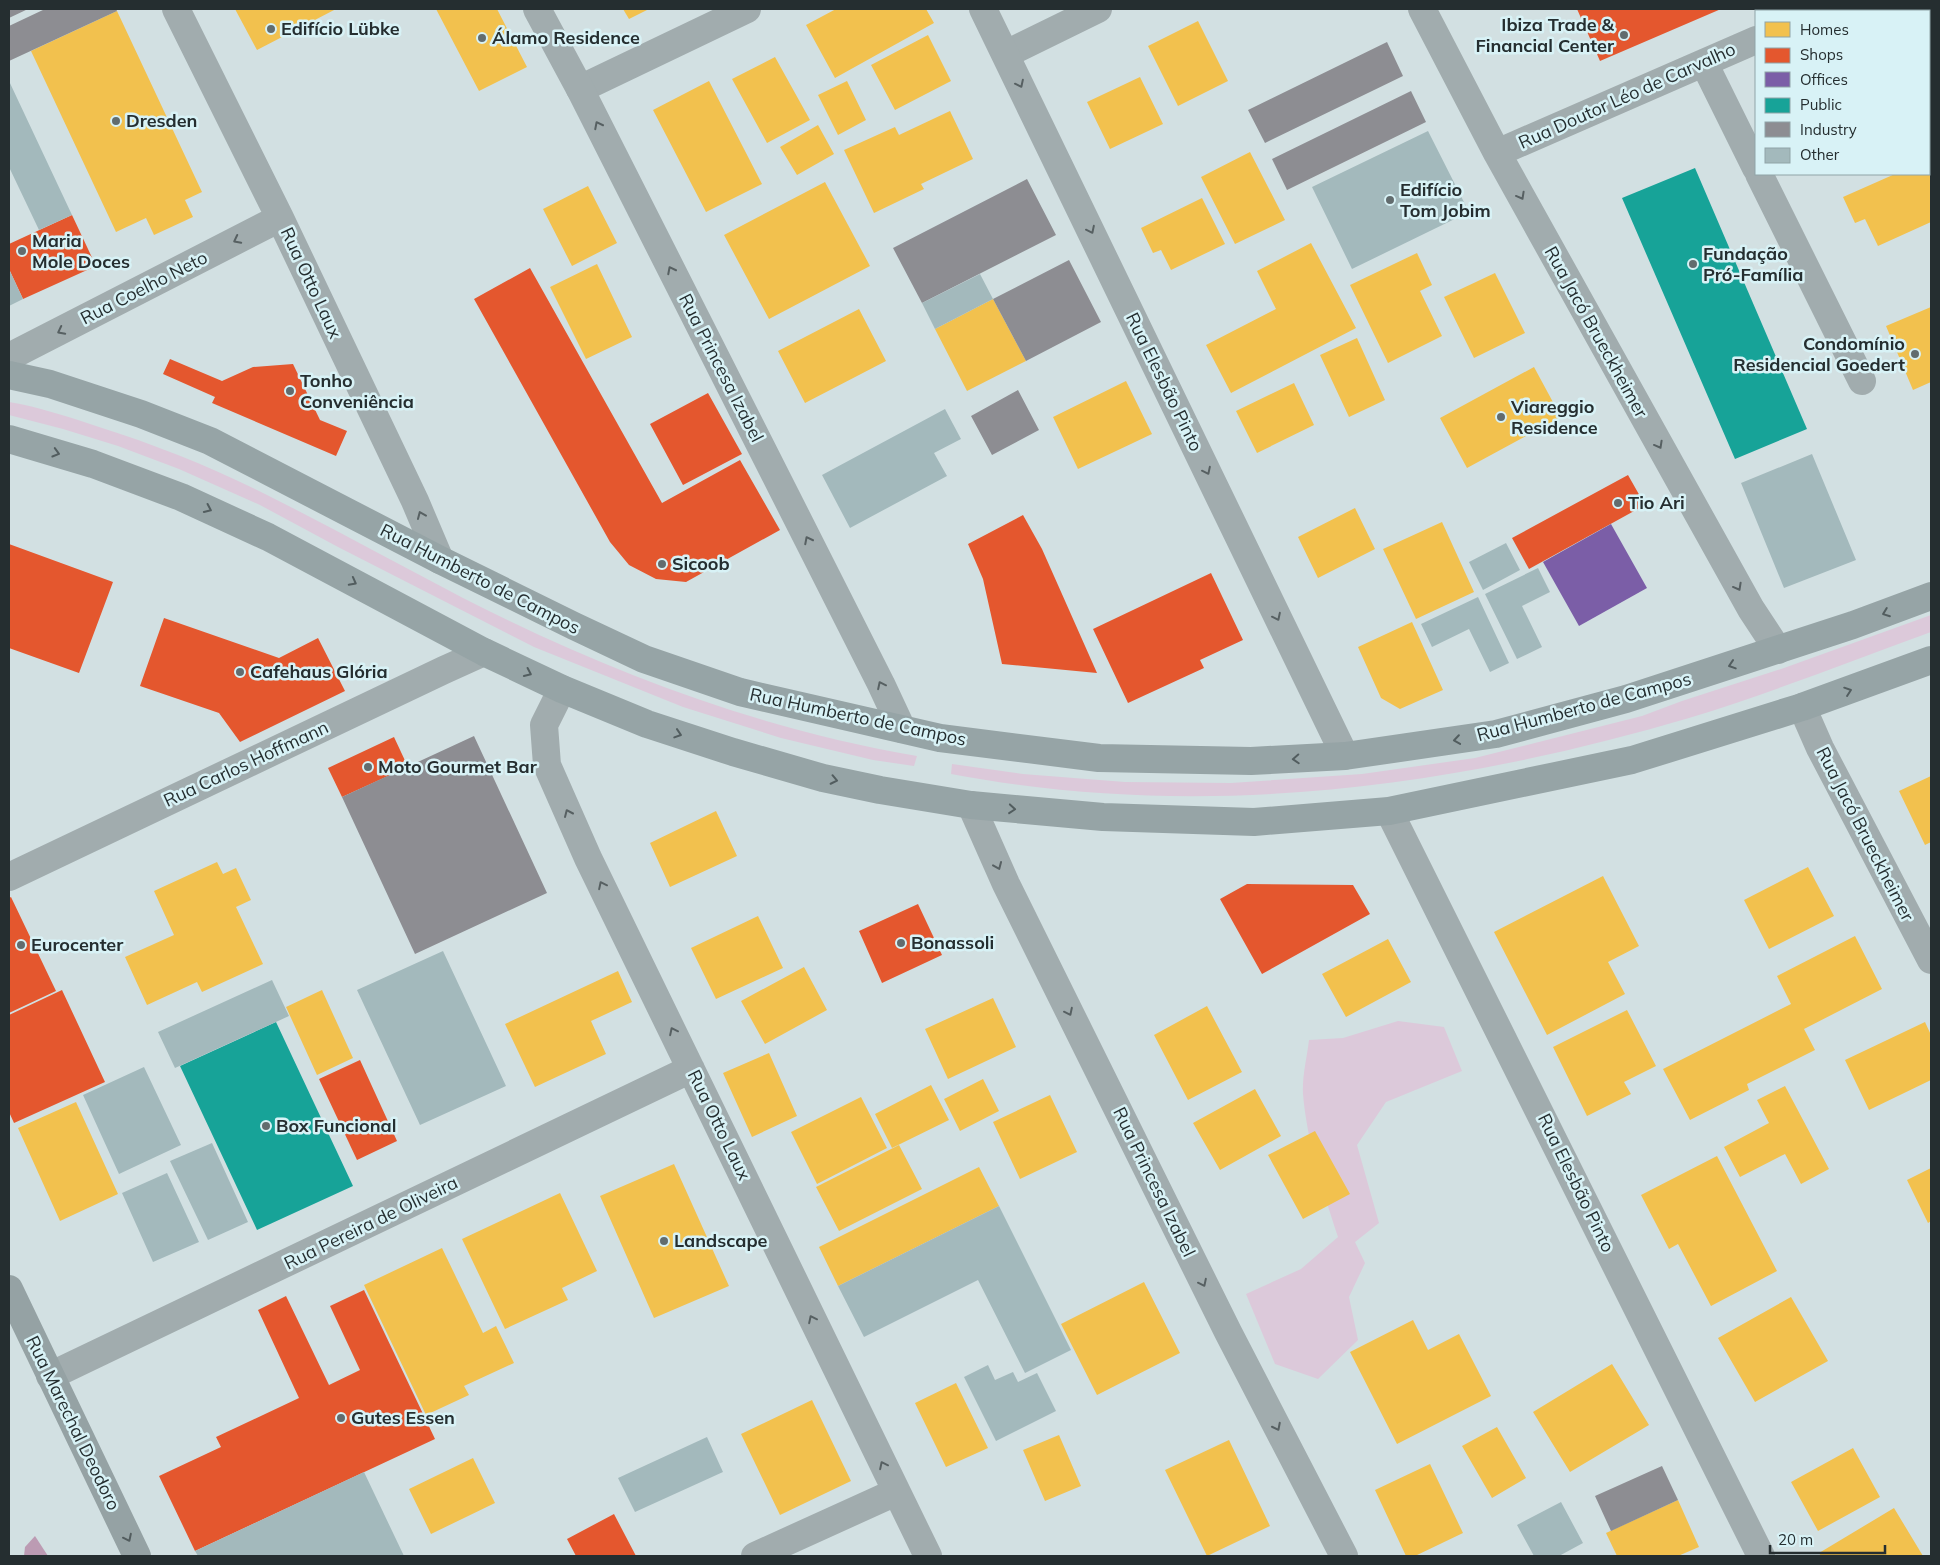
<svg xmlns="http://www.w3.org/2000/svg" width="1940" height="1565" font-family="Mulish,sans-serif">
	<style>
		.green { fill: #dcc9da }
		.water { fill: #bc9bb3 }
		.homes { fill: #f2c14e }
		.shops { fill: #e4572e }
		.offices { fill: #7b5ea7 }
		.public { fill: #17a398 }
		.industry { fill: #8d8d92 }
		.building { fill: #a3b9bc }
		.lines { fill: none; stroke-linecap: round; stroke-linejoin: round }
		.minor { stroke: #a1acae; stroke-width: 28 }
		.tertiary { stroke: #a1acae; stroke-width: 28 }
		.secondary { stroke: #95a2a4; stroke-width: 28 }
		.primary { stroke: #96a4a6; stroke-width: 28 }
		.oneway { stroke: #576062 }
		.oneway2 { stroke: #525d5f }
		.oneway3 { stroke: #525c5e }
		.poi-dot { fill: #626c6e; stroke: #d8f2f6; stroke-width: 2 }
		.labels { text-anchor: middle; stroke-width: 5; stroke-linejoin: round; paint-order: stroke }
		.poi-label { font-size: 18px; font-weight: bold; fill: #252e30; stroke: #d8f2f6; text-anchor: start }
		.street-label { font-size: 18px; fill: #252e30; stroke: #d8f2f6 }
	</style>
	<rect width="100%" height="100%" fill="#d2e0e2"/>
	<path class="green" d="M 9,402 C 39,407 69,417 99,427 C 156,445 214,468 267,495 C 333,528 398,564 463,598 C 606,671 758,729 917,756 L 914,766 L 873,760 L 781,738 L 683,707 L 534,647 L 338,547 L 260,505 L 179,469 L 118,446 L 63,429 L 9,415 Z
		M 1931,615 L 1931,632 C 1851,661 1771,693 1689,718 C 1448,789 1199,821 951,774 L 952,764 L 1023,774 L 1125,782 L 1231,783 L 1362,774 L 1475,758 L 1642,716 L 1682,701 L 1784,668 Z
		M 1398,1021 L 1444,1027 L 1462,1071 L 1386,1102 L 1357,1145 L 1379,1223 L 1355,1242 L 1365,1263 L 1349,1297 L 1358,1340 L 1318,1379 L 1275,1364 L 1246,1294 L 1301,1269 L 1338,1237 C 1323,1191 1307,1142 1303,1094 C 1302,1077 1307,1057 1309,1040 L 1343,1038 Z"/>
	<path class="water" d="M 35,1536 L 48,1556 L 24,1556 L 25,1547 Z"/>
	<path class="homes" d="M 235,9 L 336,9 L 257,50 Z
		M 436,9 L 497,9 L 527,67 L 479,91 Z
		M 623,9 L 649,9 L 629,19 Z
		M 836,9 L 926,9 L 934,23 L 835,78 L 806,25 Z
		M 117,11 L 202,192 L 185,200 L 193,217 L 154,235 L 146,218 L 116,232 L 31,51 Z
		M 1198,21 L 1228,81 L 1178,106 L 1148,46 Z
		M 928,35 L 951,81 L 895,110 L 871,65 Z
		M 775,57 L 810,120 L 767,143 L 732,79 Z
		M 1140,77 L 1163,124 L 1110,149 L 1087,102 Z
		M 709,81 L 762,184 L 706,212 L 653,110 Z
		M 847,81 L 866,120 L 838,135 L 818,95 Z
		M 950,111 L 973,159 L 921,184 L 924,189 L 874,213 L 844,150 L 895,127 L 899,135 Z
		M 818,125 L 834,154 L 797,175 L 780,147 Z
		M 1250,152 L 1285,220 L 1235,244 L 1201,177 Z
		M 1929,159 L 1931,164 L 1931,222 L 1878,246 L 1865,219 L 1855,223 L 1843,197 L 1895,174 L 1929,174 Z
		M 825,182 L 870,266 L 769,319 L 724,235 Z
		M 588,186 L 617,243 L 572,266 L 543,209 Z
		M 1202,198 L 1225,244 L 1171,270 L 1161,250 L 1153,253 L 1141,228 Z
		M 1311,243 L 1356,328 L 1231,393 L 1206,345 L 1276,309 L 1257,271 Z
		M 1417,253 L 1432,285 L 1420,291 L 1442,336 L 1388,363 L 1350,285 Z
		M 597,264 L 632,337 L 586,359 L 550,287 Z
		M 1495,273 L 1525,333 L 1474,358 L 1444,297 Z
		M 993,299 L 1026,361 L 967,391 L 935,329 Z
		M 1931,307 L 1931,382 L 1913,390 L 1886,326 Z
		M 859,309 L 886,361 L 805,403 L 778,351 Z
		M 1357,338 L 1385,400 L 1349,417 L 1320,355 Z
		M 1534,367 L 1561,417 L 1467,468 L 1440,418 Z
		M 1126,381 L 1152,434 L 1078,469 L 1053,417 Z
		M 1294,383 L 1314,425 L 1257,453 L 1236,411 Z
		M 1355,508 L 1375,549 L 1318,578 L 1298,537 Z
		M 1442,522 L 1474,592 L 1416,619 L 1383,549 Z
		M 1412,622 L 1443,690 L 1400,709 L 1381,698 L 1358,647 Z
		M 1931,776 L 1931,842 L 1925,845 L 1899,791 Z
		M 716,811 L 737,856 L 670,887 L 650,843 Z
		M 217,862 L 223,874 L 236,868 L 251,900 L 236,907 L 263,964 L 202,992 L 197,982 L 147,1005 L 125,957 L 174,935 L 154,891 Z
		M 1808,867 L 1834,916 L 1769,949 L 1744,900 Z
		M 1603,876 L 1639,946 L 1608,962 L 1625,994 L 1547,1035 L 1494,932 Z
		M 758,916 L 783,968 L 716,999 L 691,948 Z
		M 1855,936 L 1882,989 L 1804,1029 L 1815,1050 L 1747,1084 L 1749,1090 L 1690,1120 L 1663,1069 L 1791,1004 L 1777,976 Z
		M 1388,939 L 1411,982 L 1346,1017 L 1322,974 Z
		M 804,967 L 827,1010 L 765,1044 L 741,1001 Z
		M 618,971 L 632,1002 L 591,1021 L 606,1054 L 535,1087 L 505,1024 Z
		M 322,990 L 353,1058 L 317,1075 L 286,1007 Z
		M 993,998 L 1016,1047 L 948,1079 L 925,1029 Z
		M 1207,1006 L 1242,1072 L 1188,1100 L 1154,1035 Z
		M 1627,1010 L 1656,1066 L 1624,1082 L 1631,1094 L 1587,1116 L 1553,1047 Z
		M 1925,1022 L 1931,1035 L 1931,1080 L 1869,1110 L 1845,1060 Z
		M 769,1053 L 797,1116 L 752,1137 L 723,1073 Z
		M 983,1079 L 999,1111 L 960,1131 L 944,1099 Z
		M 931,1085 L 949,1120 L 892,1148 L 875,1114 Z
		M 1785,1086 L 1829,1169 L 1801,1184 L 1785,1154 L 1740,1177 L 1724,1147 L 1769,1123 L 1757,1100 Z
		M 1255,1089 L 1281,1136 L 1220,1170 L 1193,1123 Z
		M 1050,1095 L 1077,1152 L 1020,1179 L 993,1122 Z
		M 861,1097 L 887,1148 L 817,1184 L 791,1132 Z
		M 76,1102 L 118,1194 L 60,1221 L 18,1128 Z
		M 1315,1131 L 1350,1194 L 1303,1219 L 1268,1155 Z
		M 899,1145 L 922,1189 L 839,1231 L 816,1187 Z
		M 1717,1156 L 1777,1271 L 1711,1306 L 1678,1244 L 1669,1249 L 1641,1195 Z
		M 674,1164 L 729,1286 L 654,1318 L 600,1196 Z
		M 979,1167 L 999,1206 L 838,1286 L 819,1247 Z
		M 1931,1168 L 1931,1221 L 1928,1223 L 1907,1180 Z
		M 560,1193 L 597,1271 L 562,1288 L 568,1300 L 505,1329 L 462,1239 Z
		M 442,1248 L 483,1333 L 496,1326 L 514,1363 L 464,1386 L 469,1395 L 426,1415 L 364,1285 Z
		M 1144,1282 L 1180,1353 L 1097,1395 L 1061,1324 Z
		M 1791,1297 L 1828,1361 L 1755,1402 L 1718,1338 Z
		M 1413,1320 L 1428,1350 L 1459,1334 L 1491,1396 L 1397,1444 L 1350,1352 Z
		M 1612,1364 L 1649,1425 L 1570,1472 L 1533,1412 Z
		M 956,1383 L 988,1448 L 946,1467 L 915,1403 Z
		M 812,1400 L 851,1481 L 780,1515 L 741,1434 Z
		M 1497,1427 L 1526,1478 L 1492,1498 L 1462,1446 Z
		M 1059,1435 L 1081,1486 L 1045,1501 L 1023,1450 Z
		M 1229,1440 L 1270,1526 L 1207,1556 L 1165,1470 Z
		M 1853,1448 L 1880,1497 L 1818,1531 L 1791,1482 Z
		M 473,1458 L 495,1503 L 431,1534 L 409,1489 Z
		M 1430,1464 L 1463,1533 L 1415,1556 L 1406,1556 L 1375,1490 Z
		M 1678,1500 L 1699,1547 L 1678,1556 L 1617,1556 L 1606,1533 Z
		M 1894,1508 L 1923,1556 L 1821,1556 L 1819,1553 Z"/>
	<path class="shops" d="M 1577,9 L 1721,9 L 1600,61 Z
		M 72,215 L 96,266 L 23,299 L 9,269 L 9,244 Z
		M 530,268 L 662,503 L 740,460 L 780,530 L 686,582 L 656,579 L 629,565 L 610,542 L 474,299 Z
		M 170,359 L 222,381 L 253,367 L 293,364 L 320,420 L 347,431 L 336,456 L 212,403 L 215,397 L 163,374 Z
		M 708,393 L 742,454 L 683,485 L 650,424 Z
		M 1628,475 L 1645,505 L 1529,569 L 1512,538 Z
		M 1023,515 L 1042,549 L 1097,673 L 1002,664 L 983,579 L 968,544 Z
		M 9,544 L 113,582 L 79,673 L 9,648 Z
		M 1211,573 L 1243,640 L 1200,660 L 1204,668 L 1128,703 L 1093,629 Z
		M 164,618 L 279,658 L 318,638 L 345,691 L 240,742 L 219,713 L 140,686 Z
		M 394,737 L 408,767 L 342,797 L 328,768 Z
		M 1247,884 L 1353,885 L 1370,914 L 1262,974 L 1220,899 Z
		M 11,897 L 56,991 L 9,1013 L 9,898 Z
		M 918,904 L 942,955 L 882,983 L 859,931 Z
		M 62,990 L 105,1082 L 14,1123 L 9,1112 L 9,1015 Z
		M 360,1060 L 397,1141 L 357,1160 L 319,1079 Z
		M 364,1290 L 435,1439 L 195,1551 L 159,1476 L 221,1447 L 216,1437 L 299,1398 L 258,1310 L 286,1296 L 329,1385 L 360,1370 L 330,1306 Z
		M 614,1514 L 636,1556 L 576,1556 L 567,1539 Z"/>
	<path class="offices" d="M 1611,524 L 1647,588 L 1579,626 L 1543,562 Z"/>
	<path class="public" d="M 1695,168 L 1807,429 L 1735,459 L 1622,198 Z
		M 276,1022 L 353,1186 L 257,1230 L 180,1066 Z"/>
	<path class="industry" d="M 9,9 L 28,9 L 9,18 Z
		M 45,9 L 116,9 L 117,11 L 9,61 L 9,26 Z
		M 1387,42 L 1403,76 L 1265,143 L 1248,110 Z
		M 1411,91 L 1426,122 L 1287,190 L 1272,159 Z
		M 1027,179 L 1056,235 L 922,303 L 893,248 Z
		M 1069,260 L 1101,322 L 1026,361 L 993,299 Z
		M 1018,390 L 1039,430 L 992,455 L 971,416 Z
		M 474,736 L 547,893 L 415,954 L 342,797 Z
		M 1662,1466 L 1678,1500 L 1611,1531 L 1595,1496 Z"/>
	<path class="building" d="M 9,81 L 72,215 L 39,230 L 9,167 Z
		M 1428,131 L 1469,212 L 1352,269 L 1312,187 Z
		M 9,269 L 23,299 L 9,306 Z
		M 980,274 L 993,299 L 935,329 L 922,303 Z
		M 945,409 L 961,439 L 934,453 L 947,476 L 850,528 L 822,475 Z
		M 1812,454 L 1856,560 L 1784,588 L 1741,483 Z
		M 1506,543 L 1520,570 L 1483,590 L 1469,562 Z
		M 1538,568 L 1550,592 L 1522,606 L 1542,647 L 1517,659 L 1485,594 Z
		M 1478,597 L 1509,663 L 1490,672 L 1469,629 L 1432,647 L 1421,624 Z
		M 443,951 L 506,1086 L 420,1125 L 357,990 Z
		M 272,980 L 289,1016 L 175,1068 L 158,1032 Z
		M 144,1067 L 181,1145 L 119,1174 L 83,1095 Z
		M 212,1143 L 248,1222 L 208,1240 L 170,1161 Z
		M 167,1173 L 199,1242 L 153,1262 L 122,1193 Z
		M 999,1206 L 1071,1350 L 1025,1373 L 978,1280 L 864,1337 L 838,1286 Z
		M 988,1365 L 995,1380 L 1013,1372 L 1018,1382 L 1037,1373 L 1056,1411 L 996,1441 L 964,1377 Z
		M 707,1437 L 723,1472 L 635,1512 L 618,1478 Z
		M 364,1472 L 404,1556 L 198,1556 L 195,1551 Z
		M 1561,1502 L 1583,1543 L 1559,1556 L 1534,1556 L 1517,1525 Z"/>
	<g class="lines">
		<path class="minor" d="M 176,9 L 280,218 L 415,501 L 440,560
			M 1422,9 L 1497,153 L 1751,609 L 1778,650
			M 1822,11 L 1828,9
			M 1006,54 L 1098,9
			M 1704,63 L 1756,168
			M 580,89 L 747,9
			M 1497,153 L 1756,40
			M 1759,174 L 1862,381
			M 9,357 L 280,218
			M 562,689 L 544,725 L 547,765 L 588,858 L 928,1556
			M 1802,707 L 1820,748 L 1931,960
			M 971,805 L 1006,884 L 1228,1332 L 1344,1556
			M 1389,811 L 1761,1556
			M 9,877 L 444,670 L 484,652
			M 50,1376 L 691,1069
			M 755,1556 L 896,1492"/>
		<path class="tertiary" d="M 537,9 L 580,89 L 881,684 L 902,729
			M 983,9 L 1345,756"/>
		<path class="secondary" d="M 9,1289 L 137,1556"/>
		<path class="primary" d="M 9,375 L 50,384 L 141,414 L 210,441 L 440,560 L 574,626 L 644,659 L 740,692 L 940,738 L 1099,758 L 1251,761 L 1345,756 L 1496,734 L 1626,699 L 1853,625 L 1931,596
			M 9,439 L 93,464 L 181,497 L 268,537 L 484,652 L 562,689 L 647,724 L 733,752 L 823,778 L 880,790 L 971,805 L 1103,817 L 1254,822 L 1389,811 L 1632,760 L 1802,707 L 1931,660"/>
	</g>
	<defs><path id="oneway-chevron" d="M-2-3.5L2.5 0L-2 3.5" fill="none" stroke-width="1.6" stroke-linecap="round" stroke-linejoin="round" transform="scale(1.25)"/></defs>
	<g class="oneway">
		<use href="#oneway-chevron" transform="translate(1020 84) rotate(64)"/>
		<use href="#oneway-chevron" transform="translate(598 125) rotate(-117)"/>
		<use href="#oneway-chevron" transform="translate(1521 196) rotate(61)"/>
		<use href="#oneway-chevron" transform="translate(1091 230) rotate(64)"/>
		<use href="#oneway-chevron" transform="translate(237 240) rotate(153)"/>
		<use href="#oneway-chevron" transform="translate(671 270) rotate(-117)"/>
		<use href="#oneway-chevron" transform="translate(61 331) rotate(153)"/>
		<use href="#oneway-chevron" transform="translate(1659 445) rotate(61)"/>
		<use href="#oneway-chevron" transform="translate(1207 471) rotate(64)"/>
		<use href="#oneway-chevron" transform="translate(421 515) rotate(-113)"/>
		<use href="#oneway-chevron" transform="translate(808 540) rotate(-117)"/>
		<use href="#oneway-chevron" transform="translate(1738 587) rotate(61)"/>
		<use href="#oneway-chevron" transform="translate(1277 617) rotate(64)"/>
		<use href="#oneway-chevron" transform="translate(881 685) rotate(-116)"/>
		<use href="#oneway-chevron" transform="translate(568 813) rotate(-114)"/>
		<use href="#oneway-chevron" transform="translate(998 866) rotate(67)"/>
		<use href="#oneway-chevron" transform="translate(602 885) rotate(-116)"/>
		<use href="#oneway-chevron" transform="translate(1069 1012) rotate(64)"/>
		<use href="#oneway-chevron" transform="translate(673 1031) rotate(-116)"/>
		<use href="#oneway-chevron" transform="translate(1203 1283) rotate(64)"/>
		<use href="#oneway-chevron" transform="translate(812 1319) rotate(-116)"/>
		<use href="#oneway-chevron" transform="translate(1277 1427) rotate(63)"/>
		<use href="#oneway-chevron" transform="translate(883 1465) rotate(-116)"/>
	</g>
	<g class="oneway2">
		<use href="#oneway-chevron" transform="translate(56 453) rotate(16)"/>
		<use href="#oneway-chevron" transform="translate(208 509) rotate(25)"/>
		<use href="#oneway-chevron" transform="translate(353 582) rotate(28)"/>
		<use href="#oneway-chevron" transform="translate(1886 613) rotate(159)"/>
		<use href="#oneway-chevron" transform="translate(1732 665) rotate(162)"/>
		<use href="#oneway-chevron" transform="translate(528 673) rotate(25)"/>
		<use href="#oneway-chevron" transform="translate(1848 691) rotate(-19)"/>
		<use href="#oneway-chevron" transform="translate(678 734) rotate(18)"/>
		<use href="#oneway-chevron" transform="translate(1457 740) rotate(172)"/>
		<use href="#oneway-chevron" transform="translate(1296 759) rotate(177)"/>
		<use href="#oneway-chevron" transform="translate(834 780) rotate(12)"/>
		<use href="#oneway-chevron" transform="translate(1012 809) rotate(5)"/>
	</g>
	<use class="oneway3" href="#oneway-chevron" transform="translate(128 1538) rotate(64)"/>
	<g class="poi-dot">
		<circle cx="271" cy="29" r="5"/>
		<circle cx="1624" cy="35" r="5"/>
		<circle cx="482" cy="38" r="5"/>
		<circle cx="116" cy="121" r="5"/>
		<circle cx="1390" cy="200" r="5"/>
		<circle cx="22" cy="251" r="5"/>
		<circle cx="1693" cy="264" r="5"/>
		<circle cx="1915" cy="354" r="5"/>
		<circle cx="290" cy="391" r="5"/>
		<circle cx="1501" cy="417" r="5"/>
		<circle cx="1618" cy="503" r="5"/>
		<circle cx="662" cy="564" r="5"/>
		<circle cx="240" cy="672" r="5"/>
		<circle cx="368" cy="767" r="5"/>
		<circle cx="901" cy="943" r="5"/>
		<circle cx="21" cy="945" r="5"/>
		<circle cx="266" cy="1126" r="5"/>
		<circle cx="664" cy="1241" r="5"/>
		<circle cx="341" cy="1418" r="5"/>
	</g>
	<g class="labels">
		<g class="poi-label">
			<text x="1614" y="31" text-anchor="end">Ibiza Trade &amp;<tspan x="1614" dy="21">Financial Center</tspan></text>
			<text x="281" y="35">Edifício Lübke</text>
			<text x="492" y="44">Álamo Residence</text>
			<text x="126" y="127">Dresden</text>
			<text x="1400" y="196">Edifício<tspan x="1400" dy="21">Tom Jobim</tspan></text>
			<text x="32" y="247">Maria<tspan x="32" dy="21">Mole Doces</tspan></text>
			<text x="1703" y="260">Fundação<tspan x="1703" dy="21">Pró-Família</tspan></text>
			<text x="1905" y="350" text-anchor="end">Condomínio<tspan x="1905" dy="21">Residencial Goedert</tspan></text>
			<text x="300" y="387">Tonho<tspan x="300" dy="21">Conveniência</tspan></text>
			<text x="1511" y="413">Viareggio<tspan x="1511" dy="21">Residence</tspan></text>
			<text x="1628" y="509">Tio Ari</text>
			<text x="672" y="570">Sicoob</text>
			<text x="250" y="678">Cafehaus Glória</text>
			<text x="378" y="773">Moto Gourmet Bar</text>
			<text x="911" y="949">Bonassoli</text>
			<text x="31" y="951">Eurocenter</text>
			<text x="276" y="1132">Box Funcional</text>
			<text x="674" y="1247">Landscape</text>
			<text x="351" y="1424">Gutes Essen</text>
		</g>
		<g class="street-label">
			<text transform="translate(1627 96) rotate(-24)" y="6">Rua Doutor Léo de Carvalho</text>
			<text transform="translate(311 283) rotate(65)" y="6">Rua Otto Laux</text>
			<text transform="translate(144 288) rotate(-27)" y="6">Rua Coelho Neto</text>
			<text transform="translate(1596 332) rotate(61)" y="6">Rua Jacó Brueckheimer</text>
			<text transform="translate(721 368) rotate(63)" y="6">Rua Princesa Izabel</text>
			<text transform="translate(1164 382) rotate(64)" y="6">Rua Elesbão Pinto</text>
			<text transform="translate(480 579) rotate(27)" y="6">Rua Humberto de Campos</text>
			<text transform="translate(1584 707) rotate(-15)" y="6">Rua Humberto de Campos</text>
			<text transform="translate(858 717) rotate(12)" y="6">Rua Humberto de Campos</text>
			<text transform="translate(246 764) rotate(-25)" y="6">Rua Carlos Hoffmann</text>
			<text transform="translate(1865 834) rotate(63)" y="6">Rua Jacó Brueckheimer</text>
			<text transform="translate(719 1125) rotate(64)" y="6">Rua Otto Laux</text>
			<text transform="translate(1154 1182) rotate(64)" y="6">Rua Princesa Izabel</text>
			<text transform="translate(1576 1183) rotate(64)" y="6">Rua Elesbão Pinto</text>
			<text transform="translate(371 1223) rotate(-26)" y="6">Rua Pereira de Oliveira</text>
			<text transform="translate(73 1423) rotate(64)" y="6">Rua Marechal Deodoro</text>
		</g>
	</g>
	<rect width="1940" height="1565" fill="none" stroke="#252e30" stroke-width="20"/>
	<rect x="1755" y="10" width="175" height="165" fill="#d8f2f6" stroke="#90a4a7"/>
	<rect x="1765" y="22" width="25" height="15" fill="#f2c14e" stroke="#90a4a7"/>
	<text x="1800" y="35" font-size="15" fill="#252e30">Homes</text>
	<rect x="1765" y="48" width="25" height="15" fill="#e4572e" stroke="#90a4a7"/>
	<text x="1800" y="60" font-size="15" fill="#252e30">Shops</text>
	<rect x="1765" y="72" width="25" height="15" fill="#7b5ea7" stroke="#90a4a7"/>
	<text x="1800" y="85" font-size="15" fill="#252e30">Offices</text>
	<rect x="1765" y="98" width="25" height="15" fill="#17a398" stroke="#90a4a7"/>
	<text x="1800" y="110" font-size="15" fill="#252e30">Public</text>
	<rect x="1765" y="122" width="25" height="15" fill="#8d8d92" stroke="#90a4a7"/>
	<text x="1800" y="135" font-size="15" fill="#252e30">Industry</text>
	<rect x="1765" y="148" width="25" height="15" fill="#a3b9bc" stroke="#90a4a7"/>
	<text x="1800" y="160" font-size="15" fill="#252e30">Other</text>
	<path d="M1770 1545v8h115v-8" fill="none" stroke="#252e30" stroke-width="2.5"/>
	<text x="1778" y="1545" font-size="15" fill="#252e30" stroke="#d8f2f6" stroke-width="4" paint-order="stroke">20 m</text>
</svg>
